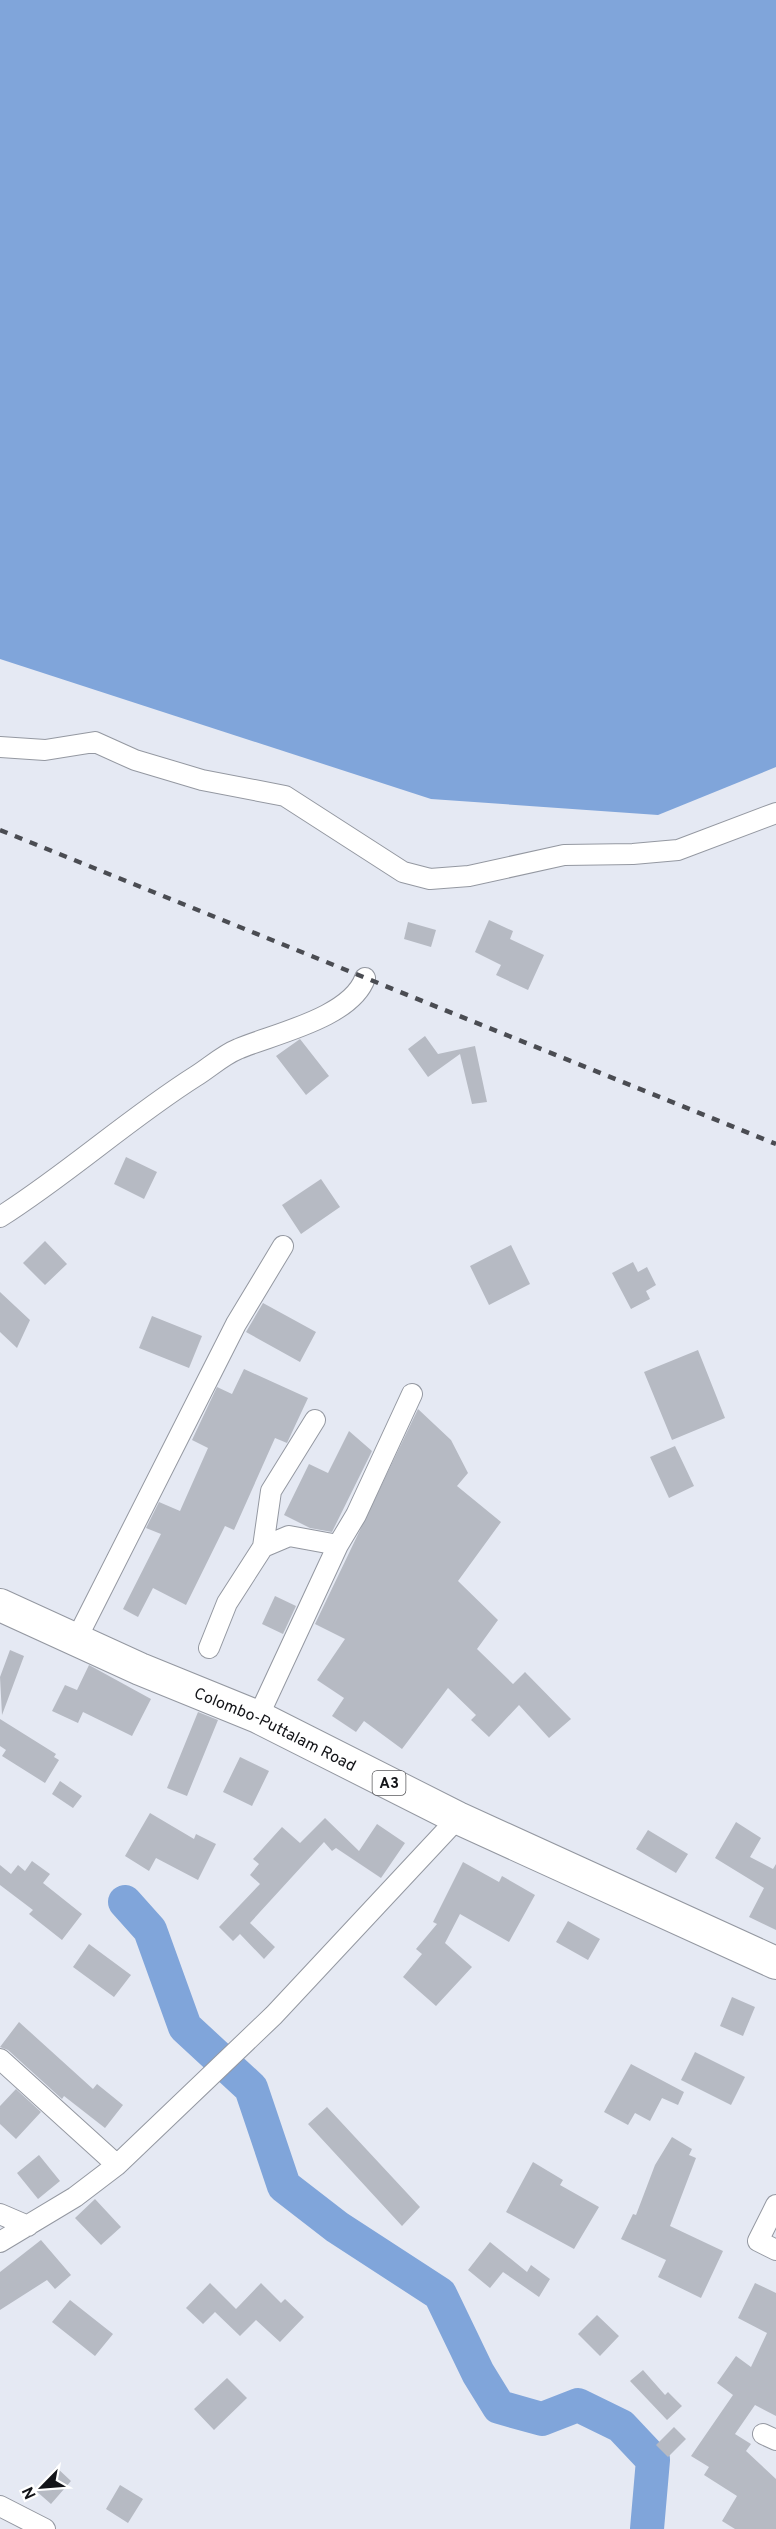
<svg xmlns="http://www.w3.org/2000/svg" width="776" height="2529" font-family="Overpass,sans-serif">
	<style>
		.water { fill: #80a5da }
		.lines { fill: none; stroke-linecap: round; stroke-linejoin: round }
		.river { stroke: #80a5da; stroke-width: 34 }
		.building { fill: #b6bac3 }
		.minor-casing { stroke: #9498a1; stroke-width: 22 }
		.trunk-casing { stroke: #9498a1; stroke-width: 34 }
		.minor { stroke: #fff; stroke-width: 20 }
		.trunk { stroke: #fff; stroke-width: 32 }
		.rail { stroke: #4a4c52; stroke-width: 4.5; stroke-dasharray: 8 8; stroke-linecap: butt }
		.labels { text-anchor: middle; stroke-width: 4.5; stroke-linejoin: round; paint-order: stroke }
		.shield { fill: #fff; stroke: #5a5a5d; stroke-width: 1.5 }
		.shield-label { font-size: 15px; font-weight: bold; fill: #131418 }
		.street-label { font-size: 16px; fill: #131418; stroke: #fff }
	</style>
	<rect width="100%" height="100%" fill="#e5e9f3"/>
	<path class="water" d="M 0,0 L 776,0 L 776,767 L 658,815 L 431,799 L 0,659 Z"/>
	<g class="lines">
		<path class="river" d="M 125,1902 L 150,1930 L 185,2027 L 251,2088 L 284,2186 L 337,2227 L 440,2294 L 478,2373 L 499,2407 L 542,2419 L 578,2405 L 621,2426 L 653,2460 L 647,2529"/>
	</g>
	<path class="building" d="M 489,920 L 513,931 L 510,939 L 544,955 L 528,990 L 496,975 L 501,965 L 475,952 Z
		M 408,922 L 436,930 L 431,947 L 404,939 Z
		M 425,1036 L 438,1054 L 475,1046 L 487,1102 L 472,1104 L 460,1054 L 428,1077 L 408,1049 Z
		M 300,1039 L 329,1076 L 306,1095 L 276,1056 Z
		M 126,1157 L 157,1172 L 144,1199 L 114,1184 Z
		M 321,1179 L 340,1207 L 301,1234 L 282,1205 Z
		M 45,1241 L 67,1264 L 45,1285 L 23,1263 Z
		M 511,1245 L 530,1284 L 489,1305 L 470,1266 Z
		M 633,1262 L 638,1272 L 647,1267 L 656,1285 L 646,1291 L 650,1299 L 631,1309 L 612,1273 Z
		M 0,1292 L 30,1320 L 17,1348 L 0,1332 Z
		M 263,1303 L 316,1332 L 300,1362 L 246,1332 Z
		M 152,1316 L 202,1336 L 189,1368 L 139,1348 Z
		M 698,1350 L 725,1418 L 672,1440 L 644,1372 Z
		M 244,1369 L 308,1398 L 287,1443 L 275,1438 L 234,1530 L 225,1526 L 186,1605 L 153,1588 L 138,1617 L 123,1609 L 161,1534 L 146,1528 L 159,1502 L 180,1511 L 208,1448 L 192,1440 L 217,1387 L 232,1394 Z
		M 418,1409 L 451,1440 L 468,1473 L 457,1486 L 501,1522 L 458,1581 L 498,1620 L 477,1649 L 513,1684 L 525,1672 L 571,1719 L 549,1738 L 519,1705 L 489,1737 L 471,1720 L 476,1715 L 448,1688 L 402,1749 L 364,1721 L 356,1732 L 332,1716 L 344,1698 L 317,1680 L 345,1639 L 315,1624 Z
		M 349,1431 L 372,1451 L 332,1532 L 310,1528 L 284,1515 L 309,1464 L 328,1473 Z
		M 675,1446 L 694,1486 L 669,1498 L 650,1457 Z
		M 275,1596 L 296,1606 L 283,1634 L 262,1624 Z
		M 10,1650 L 24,1656 L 2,1715 L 0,1677 Z
		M 89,1665 L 151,1699 L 132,1736 L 83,1712 L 78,1723 L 52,1711 L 65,1685 L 77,1690 Z
		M 198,1712 L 218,1720 L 187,1796 L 167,1788 Z
		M 0,1719 L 56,1754 L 54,1757 L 59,1760 L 45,1783 L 2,1756 L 6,1750 L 0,1746 Z
		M 240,1757 L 269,1771 L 252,1806 L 223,1792 Z
		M 60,1781 L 82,1796 L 73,1808 L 52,1794 Z
		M 150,1813 L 194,1839 L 196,1834 L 216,1844 L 198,1880 L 156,1858 L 149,1871 L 125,1856 Z
		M 325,1818 L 359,1851 L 377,1824 L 405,1843 L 381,1878 L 336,1848 L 332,1851 L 324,1842 L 250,1923 L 275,1947 L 264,1959 L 240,1934 L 233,1941 L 219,1927 L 260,1884 L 250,1875 L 259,1864 L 253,1859 L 282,1827 L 300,1843 Z
		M 736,1822 L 761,1838 L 750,1857 L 773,1869 L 776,1864 L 776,1930 L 749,1917 L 764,1888 L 715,1858 Z
		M 648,1830 L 688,1854 L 676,1873 L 636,1849 Z
		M 32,1861 L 50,1874 L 43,1883 L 82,1914 L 62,1940 L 29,1914 L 33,1910 L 0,1885 L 0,1865 L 11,1874 L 18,1865 L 25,1871 Z
		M 463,1862 L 499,1882 L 502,1876 L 535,1895 L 509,1942 L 460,1914 L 445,1943 L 472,1967 L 436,2006 L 403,1977 L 422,1954 L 416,1949 L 437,1924 L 433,1922 Z
		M 568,1921 L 600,1939 L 588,1960 L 556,1942 Z
		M 89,1944 L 131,1975 L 114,1997 L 73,1967 Z
		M 732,1997 L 755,2007 L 743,2036 L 720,2026 Z
		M 19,2022 L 93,2089 L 97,2084 L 123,2105 L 105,2128 L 64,2096 L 62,2099 L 8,2050 L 0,2047 Z
		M 695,2052 L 745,2077 L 731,2105 L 681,2080 Z
		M 631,2064 L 684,2092 L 678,2105 L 662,2098 L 650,2121 L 635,2113 L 628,2125 L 604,2112 Z
		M 16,2089 L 41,2112 L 16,2139 L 0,2124 L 0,2106 Z
		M 327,2107 L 420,2207 L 402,2226 L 308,2124 Z
		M 672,2137 L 692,2149 L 689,2155 L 696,2158 L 670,2226 L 723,2251 L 701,2298 L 658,2277 L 666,2260 L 621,2239 L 633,2214 L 636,2215 L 655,2165 Z
		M 39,2155 L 60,2181 L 38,2199 L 17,2173 Z
		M 533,2162 L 563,2180 L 560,2185 L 599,2207 L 574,2249 L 506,2212 Z
		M 95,2199 L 121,2227 L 101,2245 L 75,2218 Z
		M 41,2240 L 71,2275 L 55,2289 L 47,2280 L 0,2310 L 0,2272 Z
		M 490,2242 L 527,2272 L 531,2265 L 550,2279 L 539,2297 L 503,2272 L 490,2288 L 468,2270 Z
		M 210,2283 L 236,2309 L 261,2283 L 281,2303 L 285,2299 L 304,2317 L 280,2342 L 256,2320 L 240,2336 L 215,2312 L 203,2324 L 186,2308 Z
		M 755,2283 L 776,2293 L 776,2416 L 755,2405 L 735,2434 L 751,2444 L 746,2451 L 776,2479 L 776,2529 L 735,2529 L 722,2521 L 737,2496 L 704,2475 L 709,2467 L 691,2456 L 733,2395 L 717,2383 L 736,2356 L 751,2367 L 767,2333 L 738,2318 Z
		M 70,2300 L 113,2334 L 95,2356 L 52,2322 Z
		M 597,2315 L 619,2336 L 600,2356 L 578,2334 Z
		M 643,2370 L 665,2395 L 668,2392 L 682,2406 L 667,2420 L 630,2381 Z
		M 227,2378 L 247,2398 L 214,2430 L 194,2409 Z
		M 674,2427 L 686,2439 L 668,2457 L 656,2445 Z
		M 56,2467 L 71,2481 L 51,2504 L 35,2490 Z
		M 120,2485 L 143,2499 L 128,2523 L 106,2509 Z"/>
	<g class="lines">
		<defs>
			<path id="minor" d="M 0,747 L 45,750 L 95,742 L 135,760 L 202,780 L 285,796 L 403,872 L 430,879 L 469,876 L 564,855 L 633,854 L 678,850 L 776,813
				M 0,1217 C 68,1174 128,1119 196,1076 C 209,1068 223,1055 238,1049 C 273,1034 351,1018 365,978
				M 263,1547 L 271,1491 L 315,1420
				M 76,1640 L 236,1324 L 283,1246
				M 209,1648 L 227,1603 L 263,1547 L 289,1536 L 338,1545 L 356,1515 L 412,1394
				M 258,1717 L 338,1545
				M 0,2059 L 117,2165
				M 776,2205 L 758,2241 L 776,2250
				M 0,2214 L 28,2226
				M 0,2242 L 75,2197 L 117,2165 L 274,2015 L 458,1818
				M 763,2434 L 776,2440
				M 0,2506 L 45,2529"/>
			<g id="trunk">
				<path id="s1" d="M 0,1605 L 140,1669 L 258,1717 L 458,1818 L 776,1963"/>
			</g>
		</defs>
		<use href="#minor" class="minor-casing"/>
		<use href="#trunk" class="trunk-casing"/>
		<use href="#minor" class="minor"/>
		<use href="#trunk" class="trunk"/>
		<path class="rail" d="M 0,830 L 776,1144"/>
	</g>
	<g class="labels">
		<rect class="shield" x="372.5" y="1771" width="33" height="24" rx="4.5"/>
		<g class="shield-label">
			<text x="389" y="1788">A3</text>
		</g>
		<g class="street-label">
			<text dy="6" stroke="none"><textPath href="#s1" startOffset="302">Colombo-Puttalam Road</textPath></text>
		</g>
	</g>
	<g transform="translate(42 2487) rotate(245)" stroke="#ffffff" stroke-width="4.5" paint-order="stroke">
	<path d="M0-4.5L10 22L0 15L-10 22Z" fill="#131418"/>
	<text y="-9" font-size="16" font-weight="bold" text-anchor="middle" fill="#131418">N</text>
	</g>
</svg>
